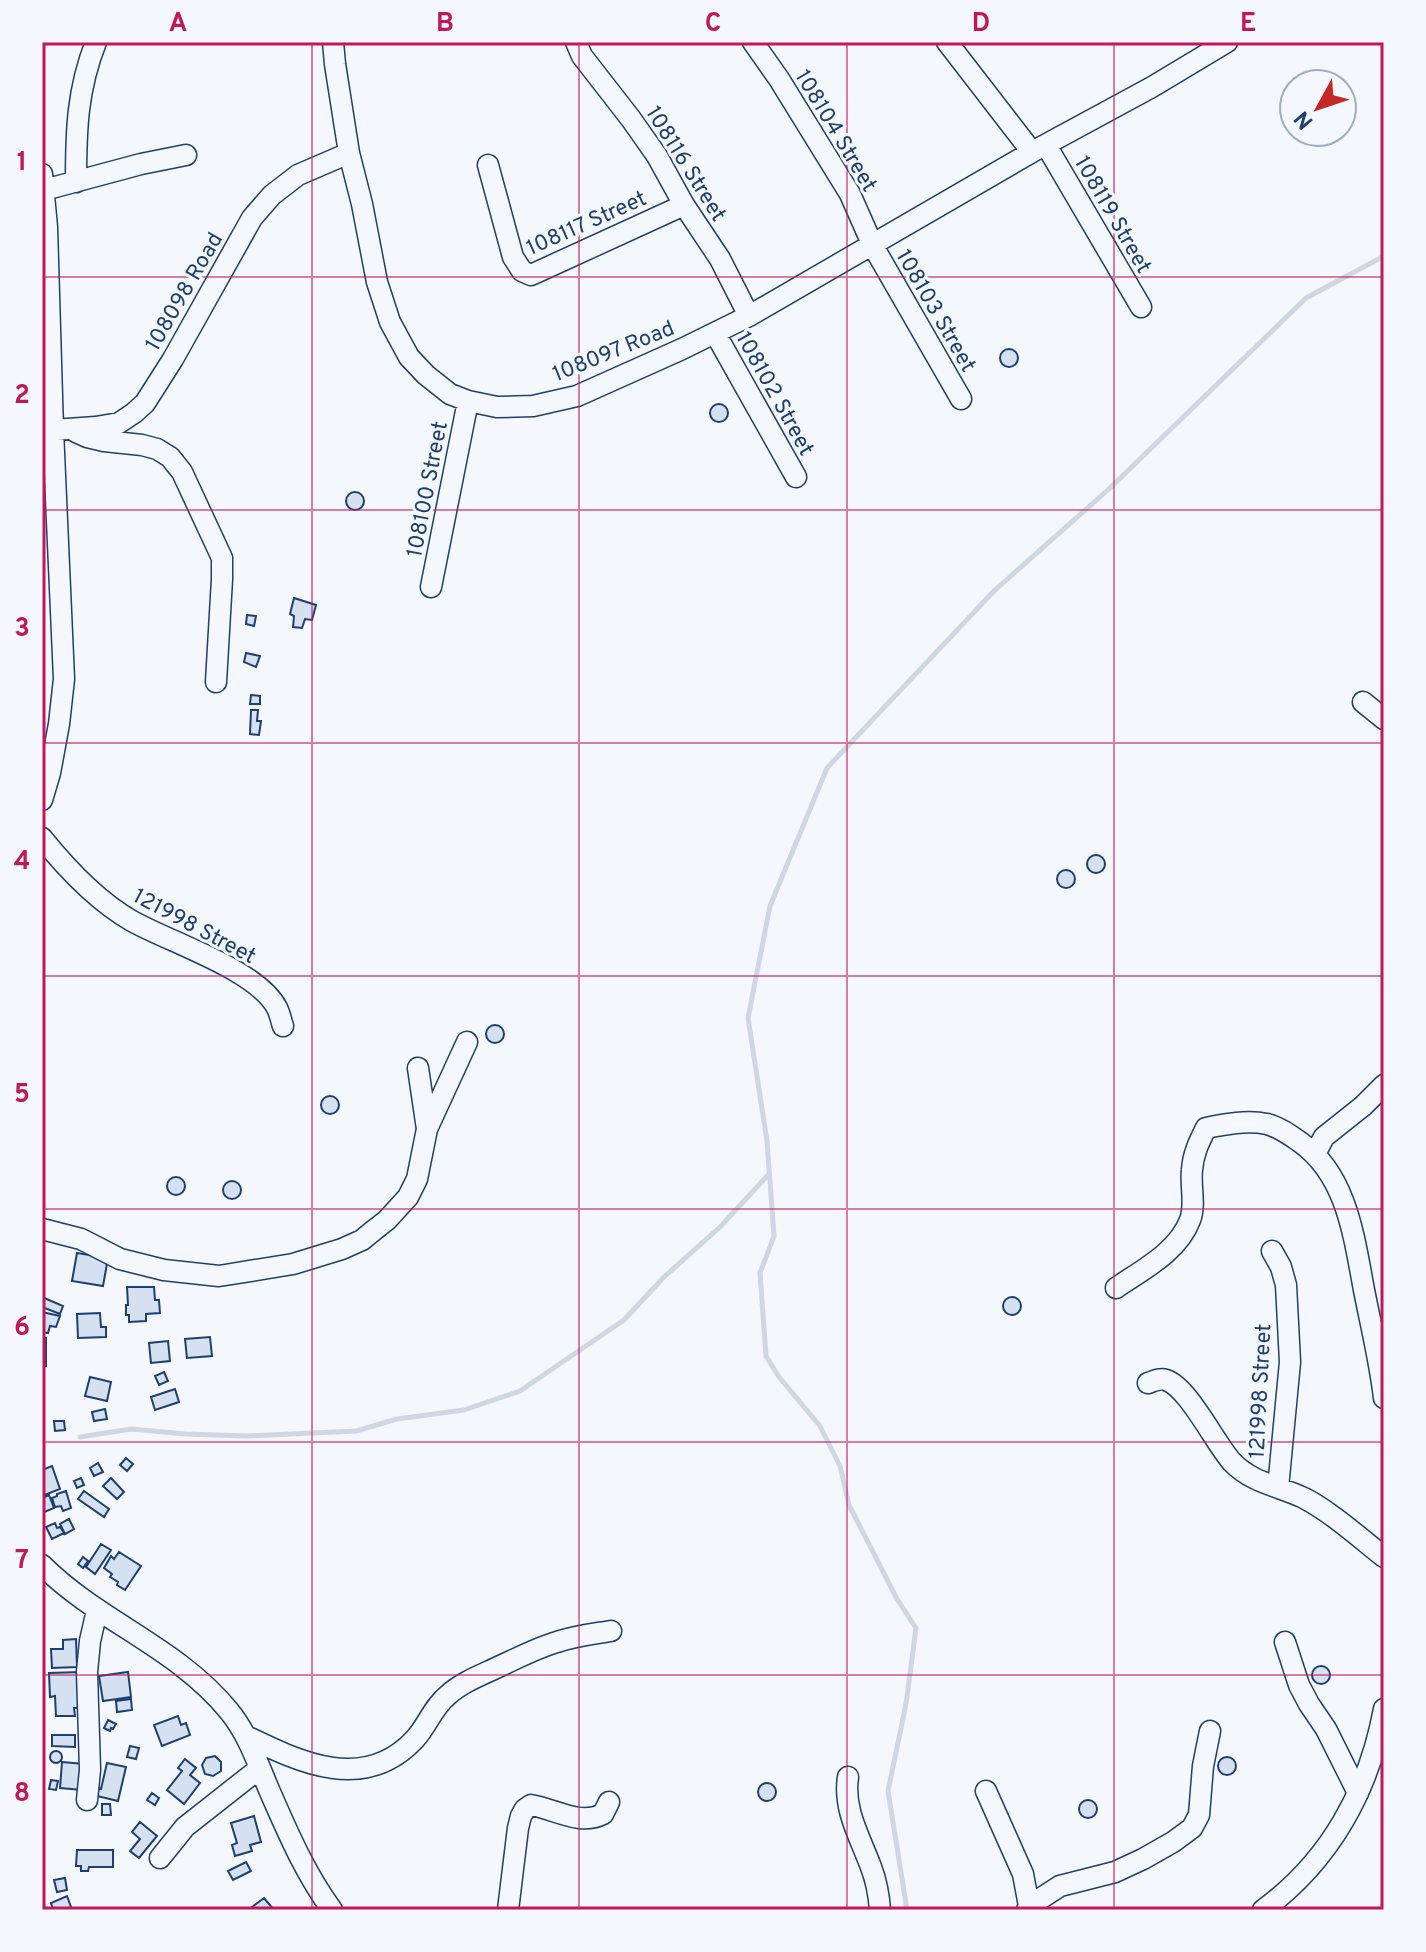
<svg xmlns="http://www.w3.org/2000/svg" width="1426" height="1952" font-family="Overpass,sans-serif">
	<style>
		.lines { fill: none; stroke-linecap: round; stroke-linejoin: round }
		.stream { stroke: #cfd7e4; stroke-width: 5 }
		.building { fill: #d5e0f0; stroke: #1d3f73; stroke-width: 2 }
		.minor-casing { stroke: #1d3f73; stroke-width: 23 }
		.minor { stroke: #f4f7fb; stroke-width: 20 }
		.grid { fill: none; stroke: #c2185b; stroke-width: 2; stroke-opacity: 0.55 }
		.labels { text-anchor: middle; stroke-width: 6; stroke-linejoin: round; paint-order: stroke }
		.street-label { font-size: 22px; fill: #1d3f73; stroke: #f4f7fb }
		.neatline { fill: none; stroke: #c2185b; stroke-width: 3 }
		.grid-label { font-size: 26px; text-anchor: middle; font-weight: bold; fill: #c2185b }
	</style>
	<rect width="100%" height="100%" fill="#f4f7fb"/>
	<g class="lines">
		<path class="stream" d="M 80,1437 L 131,1429 L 185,1434 L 246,1436 L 356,1431 L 397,1419 L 464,1410 L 520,1391 L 624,1320 L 664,1277 L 720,1227 L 769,1174
			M 907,1910 L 888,1791 L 906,1704 L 916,1628 L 897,1599 L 849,1505 L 840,1466 L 820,1426 L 779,1377 L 766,1356 L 760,1273 L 774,1236 L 767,1141 L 748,1018 L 770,906 L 827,768 L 994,591 L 1110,488 L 1306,298 L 1384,256"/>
	</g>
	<path class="building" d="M1000 358a9 9 0 1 1 18 0a9 9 0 1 1-18 0Z
		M710 413a9 9 0 1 1 18 0a9 9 0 1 1-18 0Z
		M346 501a9 9 0 1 1 18 0a9 9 0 1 1-18 0Z
		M 294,598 L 316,605 L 312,620 L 305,619 L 302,628 L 293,627 L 294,616 L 290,614 Z
		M 247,615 L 256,616 L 254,626 L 246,624 Z
		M 246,653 L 260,656 L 256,667 L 244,662 Z
		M 251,695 L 260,696 L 260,704 L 250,704 Z
		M 251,710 L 258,710 L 257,721 L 261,721 L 259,735 L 250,734 Z
		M1087 864a9 9 0 1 1 18 0a9 9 0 1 1-18 0Z
		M1057 879a9 9 0 1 1 18 0a9 9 0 1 1-18 0Z
		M486 1034a9 9 0 1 1 18 0a9 9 0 1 1-18 0Z
		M321 1105a9 9 0 1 1 18 0a9 9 0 1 1-18 0Z
		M167 1186a9 9 0 1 1 18 0a9 9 0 1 1-18 0Z
		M223 1190a9 9 0 1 1 18 0a9 9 0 1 1-18 0Z
		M 77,1253 L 108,1258 L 103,1286 L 72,1281 Z
		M 127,1287 L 154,1287 L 155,1300 L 159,1300 L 160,1313 L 146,1314 L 146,1321 L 129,1322 L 129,1315 L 126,1315 L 126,1305 L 128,1305 Z
		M1003 1306a9 9 0 1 1 18 0a9 9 0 1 1-18 0Z
		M 42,1297 L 63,1306 L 60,1314 L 42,1307 Z
		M 42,1312 L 60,1316 L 56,1327 L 50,1326 L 48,1333 L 42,1332 Z
		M 100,1313 L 101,1327 L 106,1327 L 106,1337 L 78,1338 L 77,1314 Z
		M 210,1337 L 212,1356 L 187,1358 L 185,1339 Z
		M 42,1338 L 46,1338 L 46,1366 L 42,1366 Z
		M 168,1341 L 170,1361 L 151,1363 L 149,1343 Z
		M 164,1372 L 168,1381 L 159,1385 L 155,1376 Z
		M 90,1377 L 111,1382 L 107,1401 L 85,1396 Z
		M 175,1389 L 179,1402 L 155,1410 L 151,1397 Z
		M 105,1409 L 107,1419 L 94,1421 L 92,1412 Z
		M 54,1421 L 64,1421 L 65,1430 L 55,1431 Z
		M 126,1458 L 133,1464 L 127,1471 L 120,1465 Z
		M 98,1463 L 103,1472 L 94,1476 L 90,1468 Z
		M 52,1466 L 60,1489 L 42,1496 L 42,1470 Z
		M 81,1478 L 84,1485 L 77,1488 L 74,1481 Z
		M 111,1478 L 124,1492 L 117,1499 L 103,1486 Z
		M 66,1491 L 71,1508 L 63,1511 L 61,1506 L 55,1507 L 52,1498 L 57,1496 L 57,1494 Z
		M 84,1491 L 109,1509 L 104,1517 L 78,1499 Z
		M 49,1495 L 54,1508 L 42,1513 L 42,1498 Z
		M 69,1519 L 74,1529 L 65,1534 L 60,1524 Z
		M 55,1523 L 57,1528 L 60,1527 L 64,1533 L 52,1539 L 46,1527 Z
		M 101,1544 L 111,1550 L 95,1574 L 86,1567 Z
		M 119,1552 L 141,1566 L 125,1590 L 117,1585 L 118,1582 L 110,1577 L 112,1574 L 104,1568 L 111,1556 L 114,1559 Z
		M 83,1557 L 88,1561 L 83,1568 L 78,1564 Z
		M 76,1639 L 77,1667 L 52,1668 L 51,1649 L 63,1649 L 63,1640 Z
		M1312 1675a9 9 0 1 1 18 0a9 9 0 1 1-18 0Z
		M 81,1672 L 78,1708 L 74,1708 L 75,1716 L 56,1716 L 55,1696 L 50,1697 L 49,1673 Z
		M 128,1672 L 131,1697 L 103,1701 L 99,1676 Z
		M 131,1699 L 132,1710 L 117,1712 L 116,1701 Z
		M 178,1716 L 181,1725 L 186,1723 L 190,1735 L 162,1746 L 154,1725 Z
		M 108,1720 L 116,1724 L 113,1729 L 111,1728 L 110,1731 L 104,1728 Z
		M 52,1735 L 75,1735 L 75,1747 L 52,1746 Z
		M 130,1746 L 139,1748 L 136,1759 L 127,1757 Z
		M50 1757a6 6 0 1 1 12 0a6 6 0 1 1-12 0Z
		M 215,1756 L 221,1762 L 221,1771 L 213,1776 L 205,1774 L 202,1765 L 206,1758 Z
		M1218 1766a9 9 0 1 1 18 0a9 9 0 1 1-18 0Z
		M 185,1759 L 196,1768 L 190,1775 L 200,1783 L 184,1804 L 167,1790 L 182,1771 L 178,1768 Z
		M 62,1762 L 84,1764 L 82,1790 L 60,1788 Z
		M 107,1763 L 126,1767 L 118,1801 L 97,1796 L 99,1788 L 101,1789 Z
		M 51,1780 L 58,1781 L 56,1790 L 49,1789 Z
		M758 1792a9 9 0 1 1 18 0a9 9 0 1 1-18 0Z
		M 152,1793 L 159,1798 L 155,1805 L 147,1800 Z
		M1079 1809a9 9 0 1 1 18 0a9 9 0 1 1-18 0Z
		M 102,1804 L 110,1804 L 111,1815 L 102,1815 Z
		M 254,1816 L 261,1842 L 250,1845 L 252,1851 L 235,1856 L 232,1845 L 237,1843 L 231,1823 Z
		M 140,1822 L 157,1836 L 139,1858 L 130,1851 L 140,1839 L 132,1832 Z
		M 77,1850 L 113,1850 L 113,1867 L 89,1867 L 88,1871 L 81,1871 L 81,1866 L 76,1866 Z
		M 246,1862 L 251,1871 L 233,1880 L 228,1871 Z
		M 65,1878 L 67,1890 L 57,1892 L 54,1880 Z
		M 67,1896 L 71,1907 L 64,1910 L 53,1910 L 51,1903 Z
		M 264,1898 L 274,1910 L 248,1910 Z"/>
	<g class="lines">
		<defs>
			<path id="minor" d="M 333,42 L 335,64 L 349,153 L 362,204 L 377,282 L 390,322 L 409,357 L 426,375 L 450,394 L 468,401 L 497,407 L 533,406 L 577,396 L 682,349 L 749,316 L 1032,152 L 1152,87 L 1227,42
				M 576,42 L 582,56 L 631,119 L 657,156 L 684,205 L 720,259 L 749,316
				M 753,42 L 779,79 L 850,194 L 873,246 L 961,399
				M 947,42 L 1032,152
				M 1046,145 L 1141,307
				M 488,165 L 513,257 L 522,271 L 531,275 L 684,205
				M 42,174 L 47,227 L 53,430 L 64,679 L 59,724 L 50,773 L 42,800
				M 76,182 C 76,131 77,90 96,42
				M 44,190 L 141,164 L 186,155
				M 715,333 L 796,477
				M 53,430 L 96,427 L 119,423 L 134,413 L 145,403 L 173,359 L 252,218 L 272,195 L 298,175 L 349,153
				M 76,432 L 87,437 L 104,441 L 142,445 L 157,449 L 170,457 L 182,472 L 222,558 L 222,579 L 216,682
				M 431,587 L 468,401
				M 1363,702 L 1384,719
				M 42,838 C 67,869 97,901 132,921 C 169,942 258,970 277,1008 C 280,1014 281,1020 283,1026
				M 418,1068 L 427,1129
				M 1315,1154 L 1324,1137 L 1363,1106 L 1384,1085
				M 42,1229 L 81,1239 L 120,1259 L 164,1270 L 219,1276 L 293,1264 L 342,1249 L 362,1240 L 373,1231 L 387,1220 L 408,1197 L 417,1179 L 427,1129 L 467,1042
				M 1272,1251 L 1281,1267 L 1286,1285 L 1290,1362 L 1278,1488
				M 1116,1288 C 1142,1270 1178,1252 1190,1220 C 1196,1205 1190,1186 1192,1170 C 1193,1154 1199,1142 1206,1128 C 1226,1124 1247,1120 1267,1124 C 1279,1127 1290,1135 1300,1142 C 1347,1175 1354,1237 1364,1290 C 1371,1326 1380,1362 1384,1398
				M 1148,1383 C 1154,1381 1160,1378 1166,1380 C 1188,1387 1215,1443 1232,1462 C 1252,1483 1279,1486 1304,1498 C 1331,1512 1360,1538 1384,1557
				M 42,1565 C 99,1622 177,1647 229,1711 C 248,1734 258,1764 270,1792 C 289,1835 304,1871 332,1910
				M 1285,1642 L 1299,1685 L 1309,1704 L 1326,1729 L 1358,1793
				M 246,1736 C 301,1763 365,1793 415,1739 C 427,1726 433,1707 448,1695 C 461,1683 479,1676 496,1668 C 516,1659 536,1648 557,1642 C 575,1636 593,1634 611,1631
				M 848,1777 C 843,1810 860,1837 871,1867 C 876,1880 879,1896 880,1910
				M 986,1791 L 1023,1874 L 1029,1906
				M 87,1800 L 90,1770 L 87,1672 L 90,1641 L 97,1610
				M 160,1858 L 185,1827 L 260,1768
				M 508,1910 L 518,1828 L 521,1816 L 525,1809 L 531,1805 C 555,1809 580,1826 603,1814 L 609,1802
				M 1027,1910 L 1029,1906 L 1060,1886 L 1115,1872 L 1143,1859 L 1173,1842 L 1192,1828 L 1199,1815 L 1203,1766 L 1210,1731
				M 1263,1910 C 1330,1861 1369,1790 1384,1709"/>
		</defs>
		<use href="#minor" class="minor-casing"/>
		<use href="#minor" class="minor"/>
	</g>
	<path class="grid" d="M 312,42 L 312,1910M 579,42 L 579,1910M 847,42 L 847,1910M 1114,42 L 1114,1910M 42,277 L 1384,277M 42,510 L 1384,510M 42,743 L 1384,743M 42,976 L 1384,976M 42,1209 L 1384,1209M 42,1442 L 1384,1442M 42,1675 L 1384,1675"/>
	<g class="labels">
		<g class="street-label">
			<text transform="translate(837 130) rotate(59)" y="8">108104 Street</text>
			<text transform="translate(687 163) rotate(58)" y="8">108116 Street</text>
			<text transform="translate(1114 214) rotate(60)" y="8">108119 Street</text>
			<text transform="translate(586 222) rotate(-24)" y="8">108117 Street</text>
			<text transform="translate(183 291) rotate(-60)" y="8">108098 Road</text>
			<text transform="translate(937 310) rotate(60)" y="8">108103 Street</text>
			<text transform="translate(613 350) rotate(-22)" y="8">108097 Road</text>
			<text transform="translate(776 393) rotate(61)" y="8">108102 Street</text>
			<text transform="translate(426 489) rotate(-79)" y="8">108100 Street</text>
			<text transform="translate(195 925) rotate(28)" y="8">121998 Street</text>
			<text transform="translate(1259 1391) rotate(-87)" y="8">121998 Street</text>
		</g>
	</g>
	<rect width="1426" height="1952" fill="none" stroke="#f4f7fb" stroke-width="88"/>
	<g transform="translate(1318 108) rotate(230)"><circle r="38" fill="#f4f7fb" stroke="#9eadc5" stroke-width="2"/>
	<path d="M0-6L14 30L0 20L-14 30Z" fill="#c62828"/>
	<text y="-12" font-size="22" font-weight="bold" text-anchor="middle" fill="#1d3f73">N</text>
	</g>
	<rect x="44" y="44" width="1338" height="1864" class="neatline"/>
	<g class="grid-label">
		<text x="178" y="31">A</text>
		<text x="445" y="31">B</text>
		<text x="713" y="31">C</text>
		<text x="981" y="31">D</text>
		<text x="1248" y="31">E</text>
		<text x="22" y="170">1</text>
		<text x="22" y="403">2</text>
		<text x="22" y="636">3</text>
		<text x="22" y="869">4</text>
		<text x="22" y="1102">5</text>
		<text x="22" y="1335">6</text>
		<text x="22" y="1568">7</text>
		<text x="22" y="1801">8</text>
	</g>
</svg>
